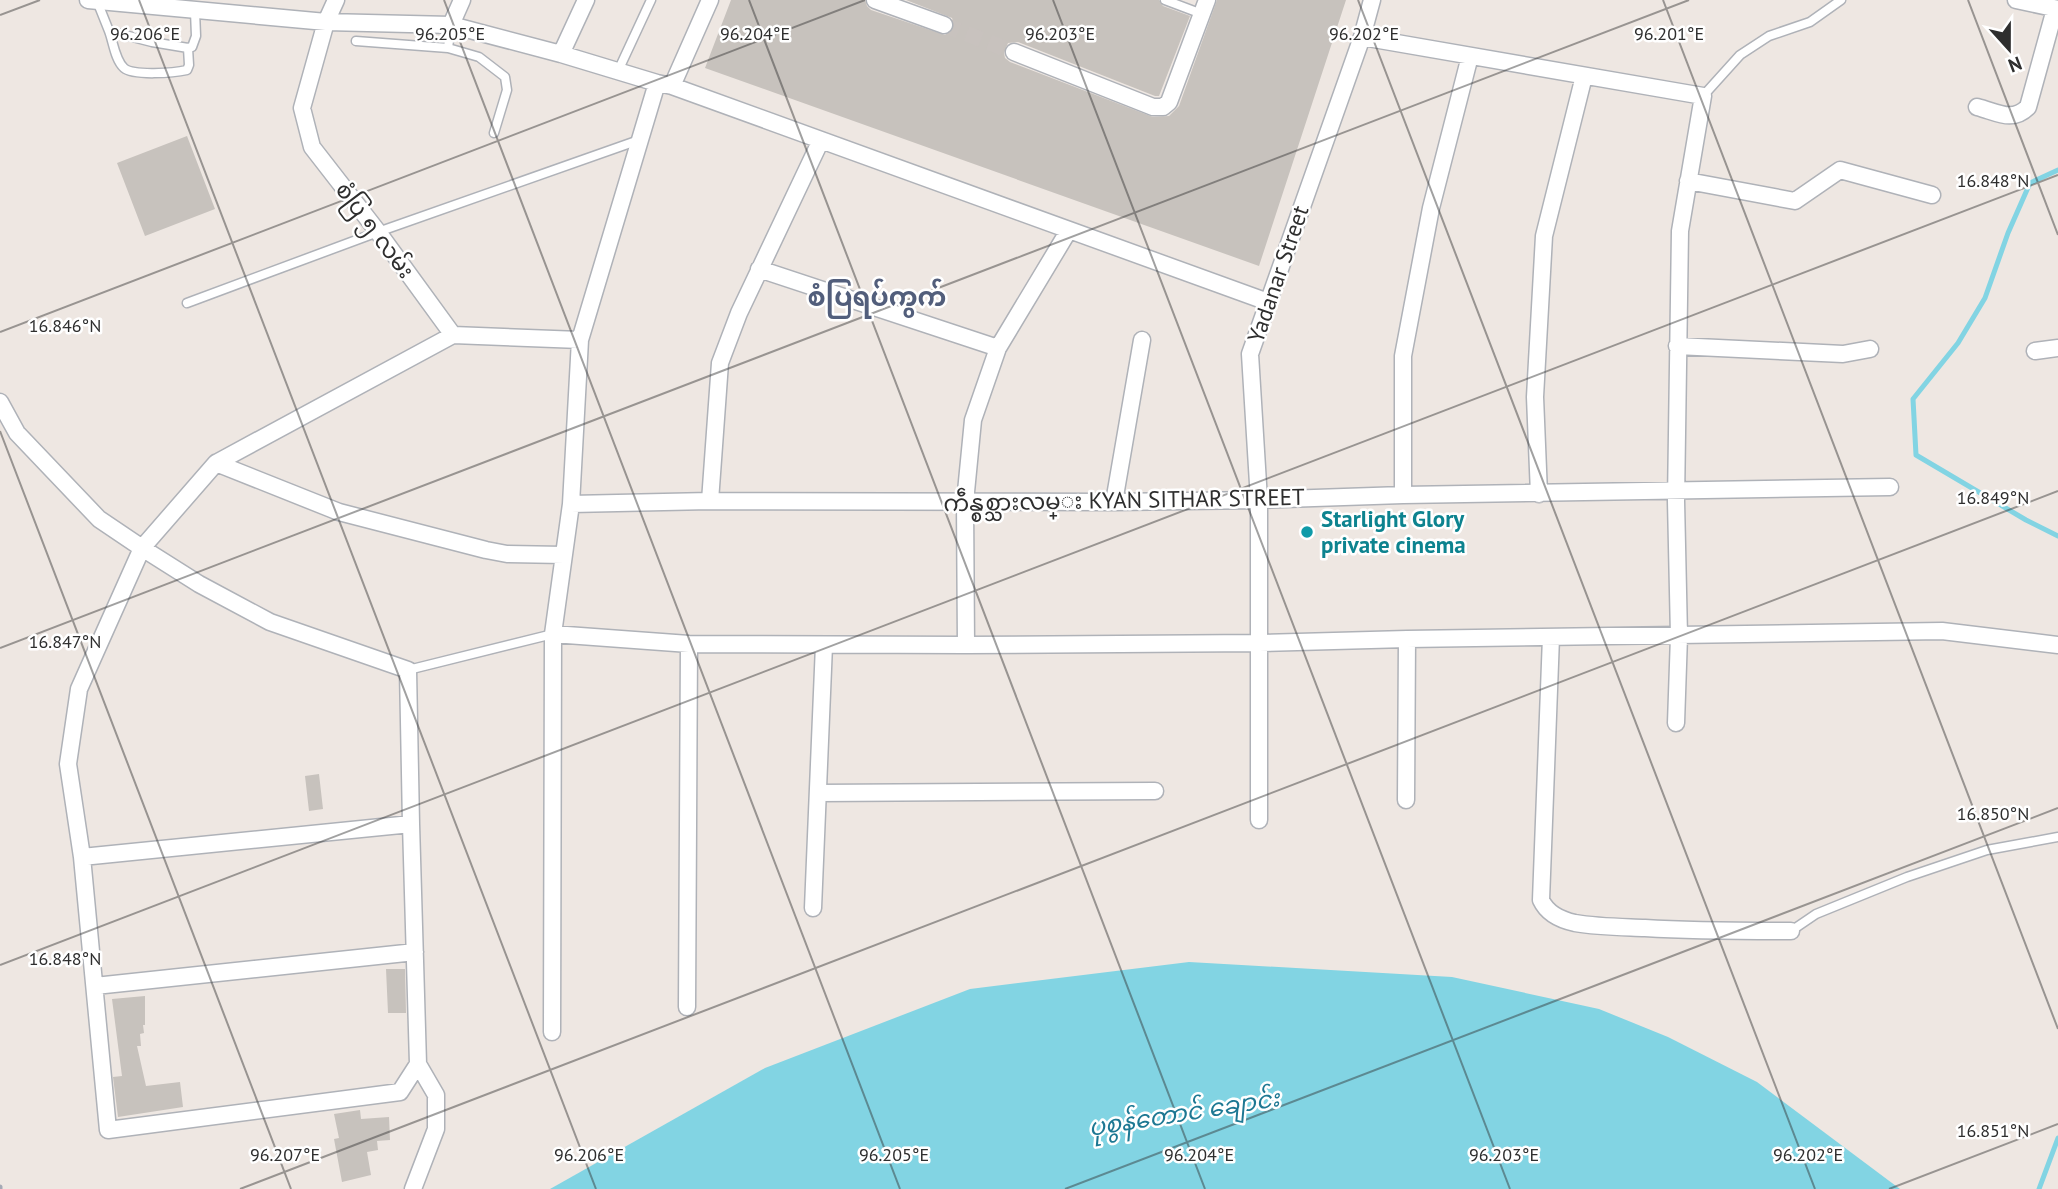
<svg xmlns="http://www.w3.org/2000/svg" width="2058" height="1189" font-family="'PT Sans','Noto Sans Myanmar',sans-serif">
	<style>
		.water { fill: #82d4e3 }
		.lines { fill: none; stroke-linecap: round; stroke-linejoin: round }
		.stream { stroke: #82d4e3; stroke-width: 5 }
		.building { fill: #c7c2bd }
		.minor-tunnel { stroke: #c8c2be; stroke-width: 16; stroke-dasharray: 16 8; stroke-linecap: butt }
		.service-casing { stroke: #afb2b8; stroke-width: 11 }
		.minor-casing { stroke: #afb2b8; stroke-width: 19 }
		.service { stroke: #fff; stroke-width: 8 }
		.minor { stroke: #fff; stroke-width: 16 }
		.rail { stroke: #a5aab6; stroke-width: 5 }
		.ticks { fill: none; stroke: #2e2e2e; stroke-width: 2; stroke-opacity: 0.45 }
		.culture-dot { fill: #0f9aa8; stroke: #fff; stroke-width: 2.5 }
		.labels { text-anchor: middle; stroke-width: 5; stroke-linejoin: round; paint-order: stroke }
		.street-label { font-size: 23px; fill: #2e2e2e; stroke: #fff }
		.culture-label { font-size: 23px; font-weight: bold; fill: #0d838f; stroke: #fff; text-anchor: start }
		.water-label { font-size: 24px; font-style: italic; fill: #1d7893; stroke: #fff }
		.quarter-label { font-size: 26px; font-weight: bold; fill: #525e7b; stroke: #fff }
		.ticks-label { font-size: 18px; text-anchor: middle; fill: #2e2e2e; stroke: #fff; stroke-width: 5; stroke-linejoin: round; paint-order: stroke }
	</style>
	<rect width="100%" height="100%" fill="#eee7e2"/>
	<path class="water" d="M 1189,962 L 1452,977 L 1599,1009 L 1668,1037 L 1757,1082 L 1900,1189 L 550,1189 L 765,1068 L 970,989 Z"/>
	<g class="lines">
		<path class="stream" d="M 2058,170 L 2030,183 L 2008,233 L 1985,298 L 1958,343 L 1913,399 L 1916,455 L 2026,520 L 2058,536
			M 2039,1189 L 2058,1138"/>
	</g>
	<path class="building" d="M 731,0 L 865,0 L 867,6 L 871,10 L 945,35 L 954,29 L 954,23 L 952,18 L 906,0 L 1159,0 L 1163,6 L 1190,16 L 1159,96 L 1155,96 L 1018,42 L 1008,43 L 1004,53 L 1005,58 L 1010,62 L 1153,117 L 1169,116 L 1179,106 L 1217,0 L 1346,0 L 1259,266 L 705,68 Z
		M 187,136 L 215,209 L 145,236 L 117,163 Z
		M 319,774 L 323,809 L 309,811 L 305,776 Z
		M 386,969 L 405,969 L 406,1013 L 388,1013 Z
		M 145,996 L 145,1025 L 143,1025 L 144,1033 L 140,1034 L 141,1046 L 137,1046 L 146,1086 L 180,1082 L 183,1107 L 118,1117 L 113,1077 L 122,1076 L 112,999 Z
		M 360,1110 L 361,1119 L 389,1117 L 390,1140 L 377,1141 L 378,1150 L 367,1152 L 371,1175 L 342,1182 L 334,1139 L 339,1138 L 334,1114 Z"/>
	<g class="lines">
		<path class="minor-tunnel" d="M 944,25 L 1014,52"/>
		<defs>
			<path id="service" d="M 1165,0 L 1202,14
				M 97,1 L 109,31 L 152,42 L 188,48 L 192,47 L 196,36 L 195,11
				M 451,25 L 448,48 L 479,57 L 505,77 L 507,90 L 494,133
				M 109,31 C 113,41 115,60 124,68 C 133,76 174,73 187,70 L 189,65 L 188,48
				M 356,41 L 448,48
				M 618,71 L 651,0
				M 1703,96 L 1740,55 L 1769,36 L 1810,22 L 1841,0
				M 187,303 L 378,232 L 639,140
				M 408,670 L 553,634
				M 1791,931 L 1816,914 L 1907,877 L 1987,850 L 2058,837"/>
			<path id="minor" d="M 88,0 L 326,22 L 451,25 L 561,54 L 657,83 L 672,86 L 1268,302
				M 336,0 L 326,22 L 302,108 L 312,147 L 378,232 L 453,335 L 580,340
				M 875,0 L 944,25
				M 2016,0 L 2058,9
				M 451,25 L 462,0
				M 1362,37 L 1703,96 L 1680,231 L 1676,501 L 1679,636 L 1676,723
				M 1014,52 L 1153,107 L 1163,107 L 1169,102 L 1207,0
				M 561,54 L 586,0
				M 672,86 L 710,0
				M 1977,107 C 1997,112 2012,123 2028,107 L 2055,9
				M 1688,181 L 1795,201 L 1840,170 L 1932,195
				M 759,269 L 998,348
				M 1677,346 L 1843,354 L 1870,349
				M 2035,351 L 2058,348
				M 0,402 L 17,433 L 99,519 L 142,548 L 199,584 L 270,622 L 408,670 L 411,824 L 418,1064 L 436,1095 L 436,1129 L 413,1189
				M 216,463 L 453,335
				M 1539,494 L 1535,397 L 1544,236 L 1584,76
				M 1403,495 L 1403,356 L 1431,208 L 1470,56
				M 710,501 L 720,363 L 739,313 L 821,140
				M 1114,502 L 1142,340
				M 571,504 L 710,501 L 1114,502 L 1259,500 L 1403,495 L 1890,487
				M 553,634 L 689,644 L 966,645 L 1259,643 L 1407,639 L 1942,631 L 2058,645
				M 1551,637 L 1541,900 C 1547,913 1561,920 1575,923 C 1598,927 1622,927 1645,928 C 1694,931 1742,931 1791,931
				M 966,645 L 965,502 L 973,420 L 998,348 L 1069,230
				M 818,793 L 1155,791
				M 1406,800 L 1407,639
				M 1259,820 L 1259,500 L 1250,354 L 1362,37 L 1372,0
				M 82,857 L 411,824
				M 813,908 L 824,645
				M 95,986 L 415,952
				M 687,1007 L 689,644
				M 552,1032 L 553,634 L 571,504 L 580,340 L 657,83
				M 418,1064 L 400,1092 L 108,1130 L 82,857 L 68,764 L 79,689 L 142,548 L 216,463 L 339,512 L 486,550 L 507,554 L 564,555"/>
		</defs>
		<use href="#service" class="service-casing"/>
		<use href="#minor" class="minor-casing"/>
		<use href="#service" class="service"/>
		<use href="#minor" class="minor"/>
		<path class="rail" d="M 0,1187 L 0,1189"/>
	</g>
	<path class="ticks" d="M 139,0 L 596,1189M 444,0 L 900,1189M 749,0 L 1205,1189M 1053,0 L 1510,1189M 1358,0 L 1815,1189M 1663,0 L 2058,1029M 1968,0 L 2058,235M 0,15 L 40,0M 0,332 L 865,0M 0,431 L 291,1189M 0,648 L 1689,0M 0,965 L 2058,175M 240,1189 L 2058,491M 1065,1189 L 2058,808M 1889,1189 L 2058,1124"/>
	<circle class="culture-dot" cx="1307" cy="532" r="7"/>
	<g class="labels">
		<g class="street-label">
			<text transform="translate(375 230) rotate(53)" y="8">စံပြ ၅ လမ်း</text>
			<text transform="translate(1278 274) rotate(-71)" y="8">Yadanar Street</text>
			<text transform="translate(1124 500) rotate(-1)" y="8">ကဵန္စစ္သားလမ္း KYAN SITHAR STREET</text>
		</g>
		<g class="culture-label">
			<text x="1321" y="527">Starlight Glory<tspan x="1321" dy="26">private cinema</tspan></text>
		</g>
		<g class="water-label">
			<text transform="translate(1184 1113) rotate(-9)" y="8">ပုစွန်တောင် ချောင်း</text>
		</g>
		<g class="quarter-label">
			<text x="877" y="306">စံပြရပ်ကွက်</text>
		</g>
	</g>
	<g class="ticks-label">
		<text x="1060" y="40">96.203°E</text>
		<text x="145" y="40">96.206°E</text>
		<text x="450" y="40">96.205°E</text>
		<text x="755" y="40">96.204°E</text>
		<text x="1364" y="40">96.202°E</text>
		<text x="1669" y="40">96.201°E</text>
		<text x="1993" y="187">16.848°N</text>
		<text x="65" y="332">16.846°N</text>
		<text x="1993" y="504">16.849°N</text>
		<text x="65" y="648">16.847°N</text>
		<text x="1993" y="820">16.850°N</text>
		<text x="65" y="965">16.848°N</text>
		<text x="1993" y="1137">16.851°N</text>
		<text x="285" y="1161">96.207°E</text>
		<text x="589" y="1161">96.206°E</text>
		<text x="894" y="1161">96.205°E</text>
		<text x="1199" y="1161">96.204°E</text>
		<text x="1504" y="1161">96.203°E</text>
		<text x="1808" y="1161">96.202°E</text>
	</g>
	<g transform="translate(2009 49) rotate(159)" stroke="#ffffff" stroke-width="5" paint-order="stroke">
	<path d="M0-5L12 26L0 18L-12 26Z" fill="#2e2e2e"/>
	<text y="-10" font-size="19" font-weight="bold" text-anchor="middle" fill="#2e2e2e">N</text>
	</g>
</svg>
